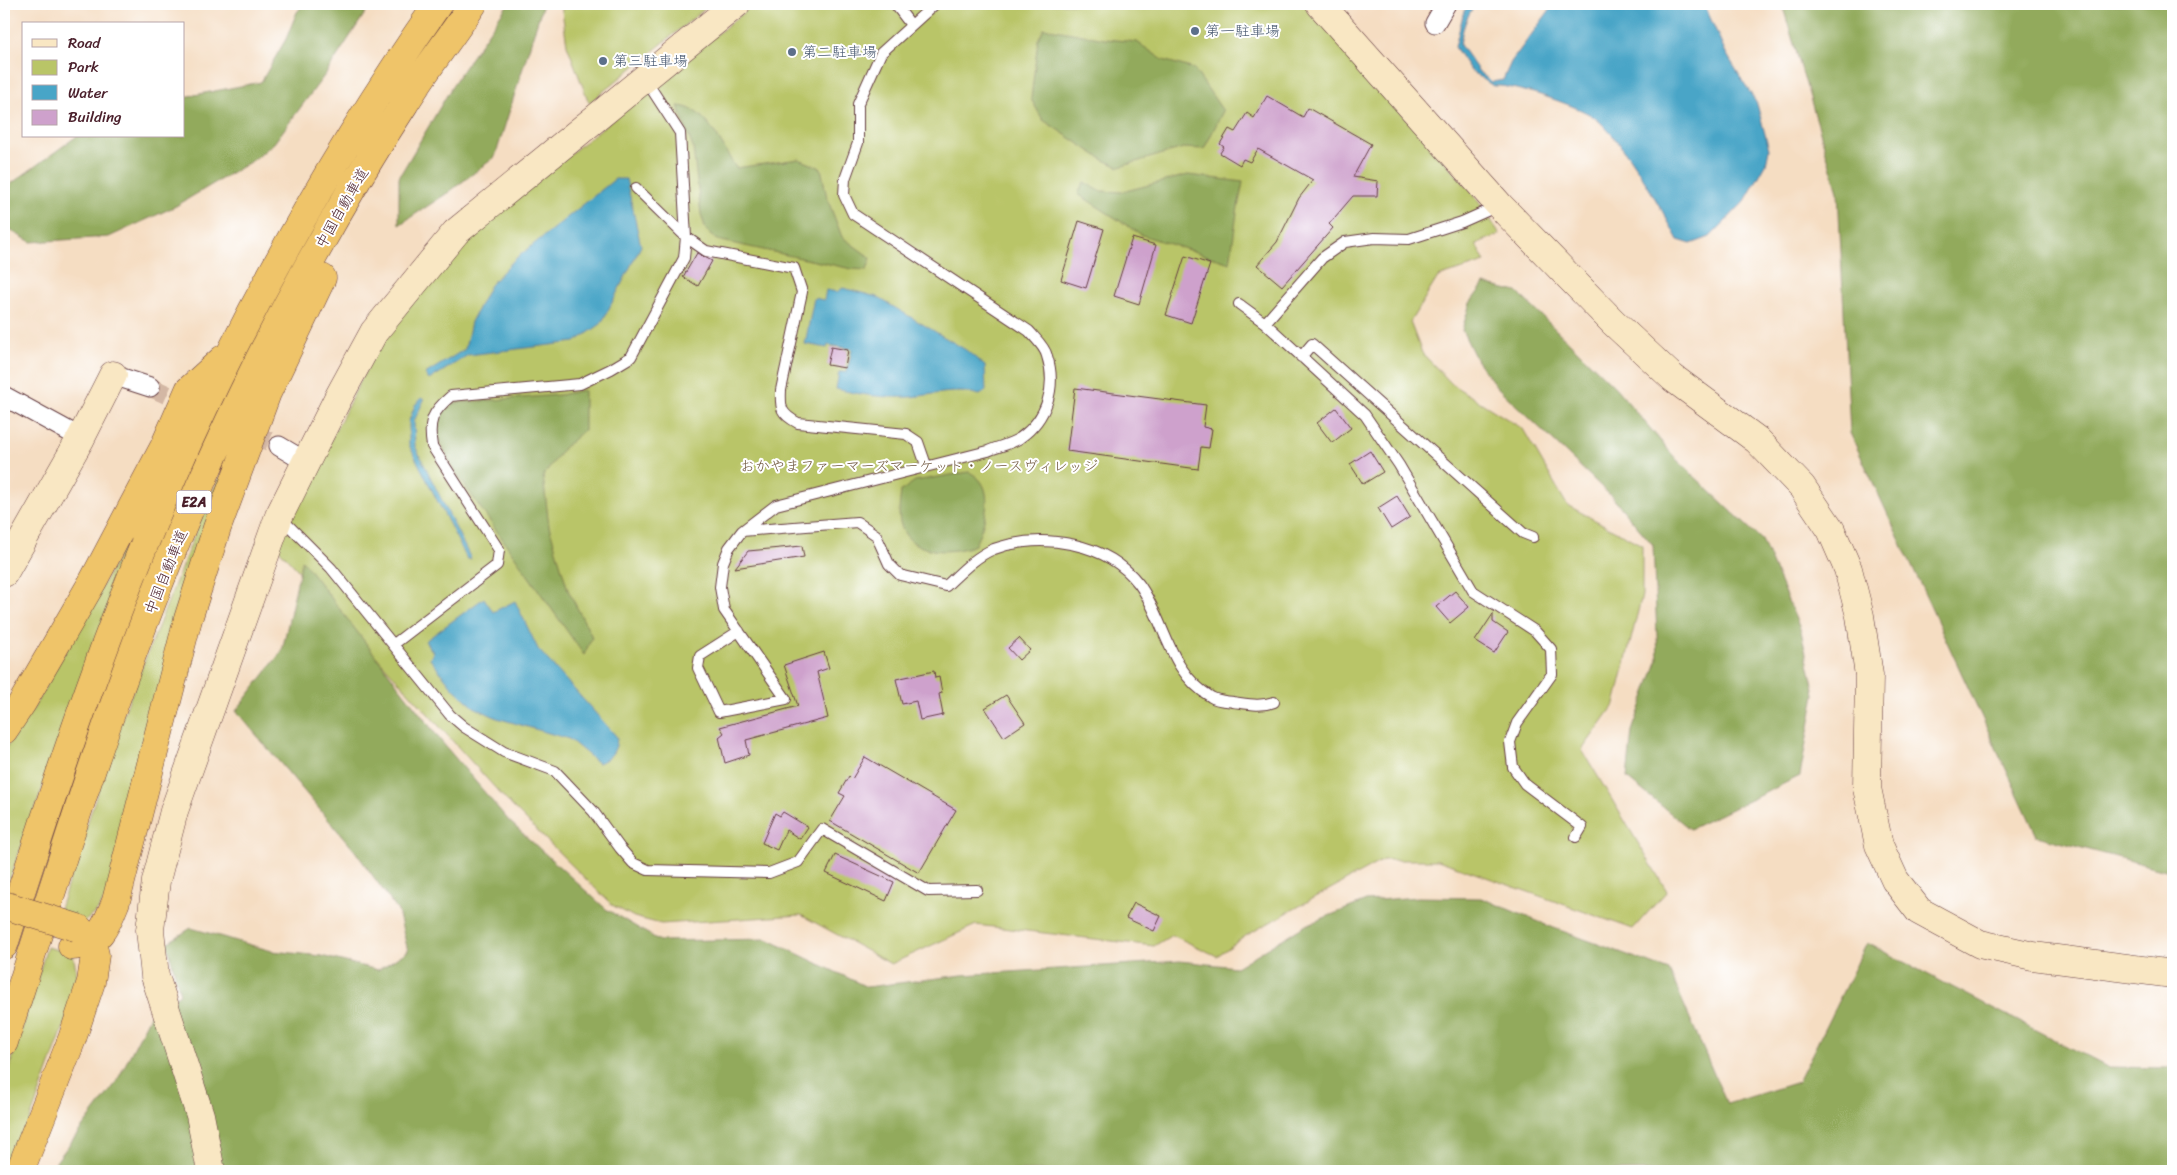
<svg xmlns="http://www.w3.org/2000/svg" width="2177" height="1175" font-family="Sriracha,'Klee One',sans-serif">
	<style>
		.green { fill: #b9c567; stroke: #827249 }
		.forest { fill: #92aa5c; stroke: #6e6444 }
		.water { fill: #48a5c7; stroke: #496279 }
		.building { fill: #cea1cc }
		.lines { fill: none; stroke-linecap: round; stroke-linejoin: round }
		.street-tunnel { stroke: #d3b7a4; stroke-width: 19; stroke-dasharray: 19 9; stroke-linecap: butt }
		.lane-casing { stroke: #643c42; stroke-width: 12 }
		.street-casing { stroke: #643c42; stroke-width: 21 }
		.secondary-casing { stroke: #643c42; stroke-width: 29 }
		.highway-casing { stroke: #643c42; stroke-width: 29 }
		.lane { stroke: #fff; stroke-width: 10 }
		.street { stroke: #fff; stroke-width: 19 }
		.secondary { stroke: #f9e7c3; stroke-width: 28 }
		.highway { stroke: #efc469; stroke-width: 28 }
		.highway-bridge-casing { stroke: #643c42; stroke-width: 29; stroke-linecap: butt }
		.highway-bridge { stroke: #efc469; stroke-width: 28 }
		.service-dot { fill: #5c6f8a; stroke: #fff; stroke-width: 2 }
		.labels { text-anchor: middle; stroke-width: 4; stroke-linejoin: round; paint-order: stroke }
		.shield { fill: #fff; stroke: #80626b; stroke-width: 1 }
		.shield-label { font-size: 14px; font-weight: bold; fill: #4a1f2b }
		.service-label { font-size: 15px; fill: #4e5e75; stroke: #fff; text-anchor: start }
		.street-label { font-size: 15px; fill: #4a1f2b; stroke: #fff }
		.park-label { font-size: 15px; fill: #715940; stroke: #fff }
	</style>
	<rect width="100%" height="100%" fill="#fff"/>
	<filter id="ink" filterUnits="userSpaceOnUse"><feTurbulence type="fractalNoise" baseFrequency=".02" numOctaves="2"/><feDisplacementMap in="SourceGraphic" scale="10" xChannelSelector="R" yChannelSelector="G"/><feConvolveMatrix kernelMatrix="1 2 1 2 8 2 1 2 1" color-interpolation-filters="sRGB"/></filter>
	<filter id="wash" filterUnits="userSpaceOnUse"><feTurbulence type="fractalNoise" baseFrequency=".0096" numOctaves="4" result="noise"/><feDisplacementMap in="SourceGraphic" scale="20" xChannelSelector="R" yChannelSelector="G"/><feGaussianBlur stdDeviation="1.12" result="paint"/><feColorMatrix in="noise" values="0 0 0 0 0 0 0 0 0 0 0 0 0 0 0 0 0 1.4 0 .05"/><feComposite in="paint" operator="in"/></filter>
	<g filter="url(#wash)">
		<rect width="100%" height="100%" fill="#f5ddc2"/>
		<path class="green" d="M 561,4 L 711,4 L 589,103 L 567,45 Z
			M 754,4 L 1305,4 L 1472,192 L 1500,234 L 1476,244 L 1485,262 L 1438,277 L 1410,322 L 1422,353 L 1453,385 L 1523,429 L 1567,505 L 1642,545 L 1642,595 L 1615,704 L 1582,750 L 1667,891 L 1633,929 L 1438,860 L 1383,860 L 1247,935 L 1217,956 L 1172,935 L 1154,946 L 976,925 L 891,964 L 801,915 L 661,924 L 634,917 L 612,905 L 506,800 L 277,547 L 376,350 L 450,252 Z
			M 226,467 L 111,890 L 97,911 L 84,922 L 58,915 L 118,728 L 209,498 Z
			M 140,518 L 4,895 L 4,751 L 33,709 Z
			M 47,947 L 73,954 L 77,974 L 77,991 L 11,1171 L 4,1171 L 4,1085 Z"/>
		<path class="forest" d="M 304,4 L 371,4 L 327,72 L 274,143 L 255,159 L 176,206 L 109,237 L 31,242 L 4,227 L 4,196 L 12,183 L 77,136 L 184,136 L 184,97 L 261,82 L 286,39 L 297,12 Z
			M 508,4 L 543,4 L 495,157 L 449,192 L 399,225 L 399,177 L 457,78 Z
			M 1782,4 L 2173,4 L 2173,872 L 2037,836 L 1850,433 L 1838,192 Z
			M 1044,28 L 1105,39 L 1137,42 L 1163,60 L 1194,69 L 1223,111 L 1204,149 L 1183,148 L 1119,167 L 1102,159 L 1043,120 L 1031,99 L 1038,40 Z
			M 678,106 C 707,107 722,147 736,168 L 799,159 L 821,168 L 827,198 L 842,237 L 871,258 L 867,270 L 852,269 L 717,240 L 706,230 L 701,214 L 693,148 Z
			M 1188,175 L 1243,182 L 1237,212 L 1230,263 L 1142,235 L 1078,194 L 1084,182 L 1100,191 L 1122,192 Z
			M 1484,284 L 1517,292 L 1615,387 L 1676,459 L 1762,540 L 1801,631 L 1815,694 L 1800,776 L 1690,829 L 1627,778 L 1632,731 L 1658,659 L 1653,545 L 1612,497 L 1497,387 L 1477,361 L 1462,330 L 1470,303 Z
			M 584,390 L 584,430 L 564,448 L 543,476 L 549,526 L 568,590 L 592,637 L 584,655 L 456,473 L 436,434 L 441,413 L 455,403 L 560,395 Z
			M 969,472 C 998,485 985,522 975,545 C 951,555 907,555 900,522 C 898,512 900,501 901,491 L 915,481 Z
			M 302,560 L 441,741 L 509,821 L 606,909 L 660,941 L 767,939 L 867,987 L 962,975 L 1180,961 L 1236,967 L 1306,925 L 1366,901 L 1418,897 L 1481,898 L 1554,928 L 1669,970 L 1727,1104 L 1798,1082 L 1867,943 L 2107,1067 L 2173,1068 L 2173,1171 L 49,1171 L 116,1083 L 152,1012 L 180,994 L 167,943 L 191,928 L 272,951 L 321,956 L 378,970 L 408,951 L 398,911 L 355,851 L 236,711 L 282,651 Z"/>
		<path class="water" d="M 1470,4 L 1476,4 C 1466,16 1462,30 1460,45 L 1480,73 L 1492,82 L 1503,80 L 1511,62 L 1554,4 L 1704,4 L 1726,53 L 1757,104 L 1769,149 L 1766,164 L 1745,201 L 1710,237 L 1691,244 L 1678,240 C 1660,206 1623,139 1594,117 C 1581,108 1545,96 1530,92 C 1517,90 1506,85 1493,86 L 1470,70 L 1455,47 L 1464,11 Z
			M 615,179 L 626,179 L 641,246 L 601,324 L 575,342 L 468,355 L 429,380 L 425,374 L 465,349 L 471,322 L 490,285 L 514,260 Z
			M 843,288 L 877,297 L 966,350 L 985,366 L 986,391 L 980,395 C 958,388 933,395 910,397 C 884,398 861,395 836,389 L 839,372 L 847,372 L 852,349 L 828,345 L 827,348 L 805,344 L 814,298 L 824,300 L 826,290 L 837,292 Z
			M 421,398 L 424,400 L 414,421 L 415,446 L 471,559 L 467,559 L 409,445 L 409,421 L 415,405 Z
			M 484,598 L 493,612 L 515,601 L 538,649 L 617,737 C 617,750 611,759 598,763 L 569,739 L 497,718 L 474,707 L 453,688 L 430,659 L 433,652 L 425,641 Z"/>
		<g id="blocks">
			<path class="building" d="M 1267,96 L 1303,117 L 1308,108 L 1371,144 L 1353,177 L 1378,181 L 1377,196 L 1353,196 L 1329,224 L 1333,228 L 1282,286 L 1257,265 L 1277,242 L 1299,198 L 1313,180 L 1258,149 L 1250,162 L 1243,159 L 1240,165 L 1220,153 L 1224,147 L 1220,144 L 1229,129 L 1235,132 L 1247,113 L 1254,118 Z
				M 1079,221 L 1104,229 L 1086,288 L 1061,280 Z
				M 1132,238 L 1156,245 L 1139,304 L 1114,296 Z
				M 697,253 L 712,261 L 698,286 L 683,277 Z
				M 1185,256 L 1210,264 L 1191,323 L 1166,315 Z
				M 831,347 L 848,350 L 845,368 L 827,365 Z
				M 1075,388 L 1206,405 L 1203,427 L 1212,429 L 1209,448 L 1201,447 L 1198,469 L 1067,451 Z
				M 1336,408 L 1351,428 L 1332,443 L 1317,423 Z
				M 1370,451 L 1383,472 L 1363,484 L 1350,464 Z
				M 1397,496 L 1410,517 L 1391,529 L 1378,508 Z
				M 802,546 L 804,557 L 735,568 L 748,551 Z
				M 1455,591 L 1469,607 L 1450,623 L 1436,607 Z
				M 1493,614 L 1493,622 L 1508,632 L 1494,653 L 1475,641 Z
				M 1019,638 L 1030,650 L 1019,660 L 1008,648 Z
				M 824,652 L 829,668 L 817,672 L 828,718 L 746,740 L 749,755 L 725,763 L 719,737 L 724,733 L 720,727 L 798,706 L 784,665 Z
				M 934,671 L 935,678 L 939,677 L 942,693 L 939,694 L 943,715 L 920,720 L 916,701 L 902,704 L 896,679 Z
				M 1006,695 L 1025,723 L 1004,737 L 985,708 Z
				M 865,757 L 956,810 L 919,873 L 830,821 L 845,796 L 839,793 L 849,776 L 852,779 Z
				M 783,812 L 808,827 L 800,839 L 786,830 L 777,850 L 762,843 L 775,813 L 780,816 Z
				M 835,855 L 894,882 L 886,901 L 826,873 Z
				M 1134,903 L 1161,916 L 1154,931 L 1126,918 Z"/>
		</g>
	</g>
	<g filter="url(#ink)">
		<use href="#blocks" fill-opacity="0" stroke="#643c42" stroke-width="1"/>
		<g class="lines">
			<path class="street-tunnel" d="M 150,387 L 279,446"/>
			<defs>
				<path id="lane" d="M 895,4 L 911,25
					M 636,188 L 686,237 L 706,251 L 794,268 L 802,292 L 781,390 C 780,409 781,414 798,423 L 906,434 L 918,442 L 926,465
					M 1239,304 L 1265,323 L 1365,415 L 1399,465 L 1473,591 L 1535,631 L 1551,649 L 1552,674 L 1517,723 L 1510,742 L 1513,767 L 1525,784 L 1582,827 L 1576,837
					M 1265,323 L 1322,258 L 1345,242 L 1374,238 L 1409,239 L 1462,222 L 1498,206
					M 1301,357 L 1312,344 L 1523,533 L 1533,537
					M 281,518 L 331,568 L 450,715 L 464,727 L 504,752 L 555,771 L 593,811 L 620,848 L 633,863 L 648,870 L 769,873 L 798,862 L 822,829 L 928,891 L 977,890
					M 742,531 L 857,522 L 876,535 L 889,564 L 900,575 L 946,586 C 960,573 976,556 994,549 C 1042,532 1107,542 1139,584 C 1166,621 1168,672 1211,697 C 1217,701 1227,701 1233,702 C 1248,704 1260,707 1274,702
					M 739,631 L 700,656 L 698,668 L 719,712 L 786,699 L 724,610 L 720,587 L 723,563 L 729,548 L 742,531 L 776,505 L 988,451 C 997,447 1011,444 1020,438 C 1047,419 1057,387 1047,356 C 1045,347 1035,338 1029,331 L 853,214 L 844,195 L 845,179 L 858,143 L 858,104 L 881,53 L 935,4
					M 394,644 L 497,565 L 499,550 L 432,446 C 428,421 432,412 451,396 L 580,384 L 611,369 L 631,357 L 684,258 L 686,237 L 680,133 L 645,79"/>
				<path id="street" d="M 1435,23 L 1446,4
					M 113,375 L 150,387
					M 4,396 L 81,438
					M 279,446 L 306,462"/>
				<path id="secondary" d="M 1320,4 L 1500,206 L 1613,322 L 1673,378 L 1757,440 L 1802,487 L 1831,530 L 1848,569 L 1860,616 L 1869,675 L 1867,788 L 1879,845 L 1895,880 L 1919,911 L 1980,944 L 2033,956 L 2173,974
					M 4,573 L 81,438 L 113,375
					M 211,1171 L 200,1115 L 155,976 L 150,930 L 156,881 L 174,811 L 279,516 L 337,400 L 374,332 L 456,232 L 736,4"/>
				<path id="highway" d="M 4,730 L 22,703 L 93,581 L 164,447 L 189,390 L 223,359
					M 4,945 C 58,775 115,603 189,440 C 259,287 342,141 438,4
					M 72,946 C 100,945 107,924 116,901 L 188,619 L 217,528 L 267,393 L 322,278
					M 4,1042 C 67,843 128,642 215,452 C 270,332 333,214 405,103 C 426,69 451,37 473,4
					M 20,1171 L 72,1039 L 91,982 L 95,955 L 92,943 L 79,929"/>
			</defs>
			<use href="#lane" class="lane-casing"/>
			<use href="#street" class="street-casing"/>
			<use href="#secondary" class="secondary-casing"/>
			<use href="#highway" class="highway-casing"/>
			<use href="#lane" class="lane"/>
			<use href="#street" class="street"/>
			<use href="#secondary" class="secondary"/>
			<use href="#highway" class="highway"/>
			<defs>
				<path id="highway-bridge" d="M 4,905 L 78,928"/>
			</defs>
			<use href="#highway-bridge" class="highway-bridge-casing"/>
			<use href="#highway-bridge" class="highway-bridge"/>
		</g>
	</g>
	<g class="service-dot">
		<circle cx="1195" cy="31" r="5"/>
		<circle cx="792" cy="52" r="5"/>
		<circle cx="603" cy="61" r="5"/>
	</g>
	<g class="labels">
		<rect class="shield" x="176.5" y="490.5" width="35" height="23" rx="4"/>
		<g class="shield-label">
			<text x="194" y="507">E2A</text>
		</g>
		<g class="service-label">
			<text x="1205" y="36">第一駐車場</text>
			<text x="802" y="57">第二駐車場</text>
			<text x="613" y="66">第三駐車場</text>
		</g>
		<g class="street-label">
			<text transform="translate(342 208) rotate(-60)" y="5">中国自動車道</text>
			<text transform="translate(166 572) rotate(-68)" y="5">中国自動車道</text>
		</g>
		<g class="park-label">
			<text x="919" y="471">おかやまファーマーズマーケット・ノースヴィレッジ</text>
		</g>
	</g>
	<rect width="2177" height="1175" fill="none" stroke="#fff" stroke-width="20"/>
	<rect x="22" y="22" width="162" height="115" fill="#ffffff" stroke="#b7a5aa"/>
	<rect x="32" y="39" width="25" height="8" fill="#f9e7c3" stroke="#b7a5aa"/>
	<text x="68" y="48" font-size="15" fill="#4a1f2b">Road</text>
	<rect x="32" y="60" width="25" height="15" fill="#b9c567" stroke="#b7a5aa"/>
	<text x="68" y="72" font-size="15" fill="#4a1f2b">Park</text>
	<rect x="32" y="85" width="25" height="15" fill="#48a5c7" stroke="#b7a5aa"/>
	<text x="68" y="98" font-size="15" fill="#4a1f2b">Water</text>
	<rect x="32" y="110" width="25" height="15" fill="#cea1cc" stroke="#b7a5aa"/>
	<text x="68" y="122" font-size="15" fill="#4a1f2b">Building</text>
</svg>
